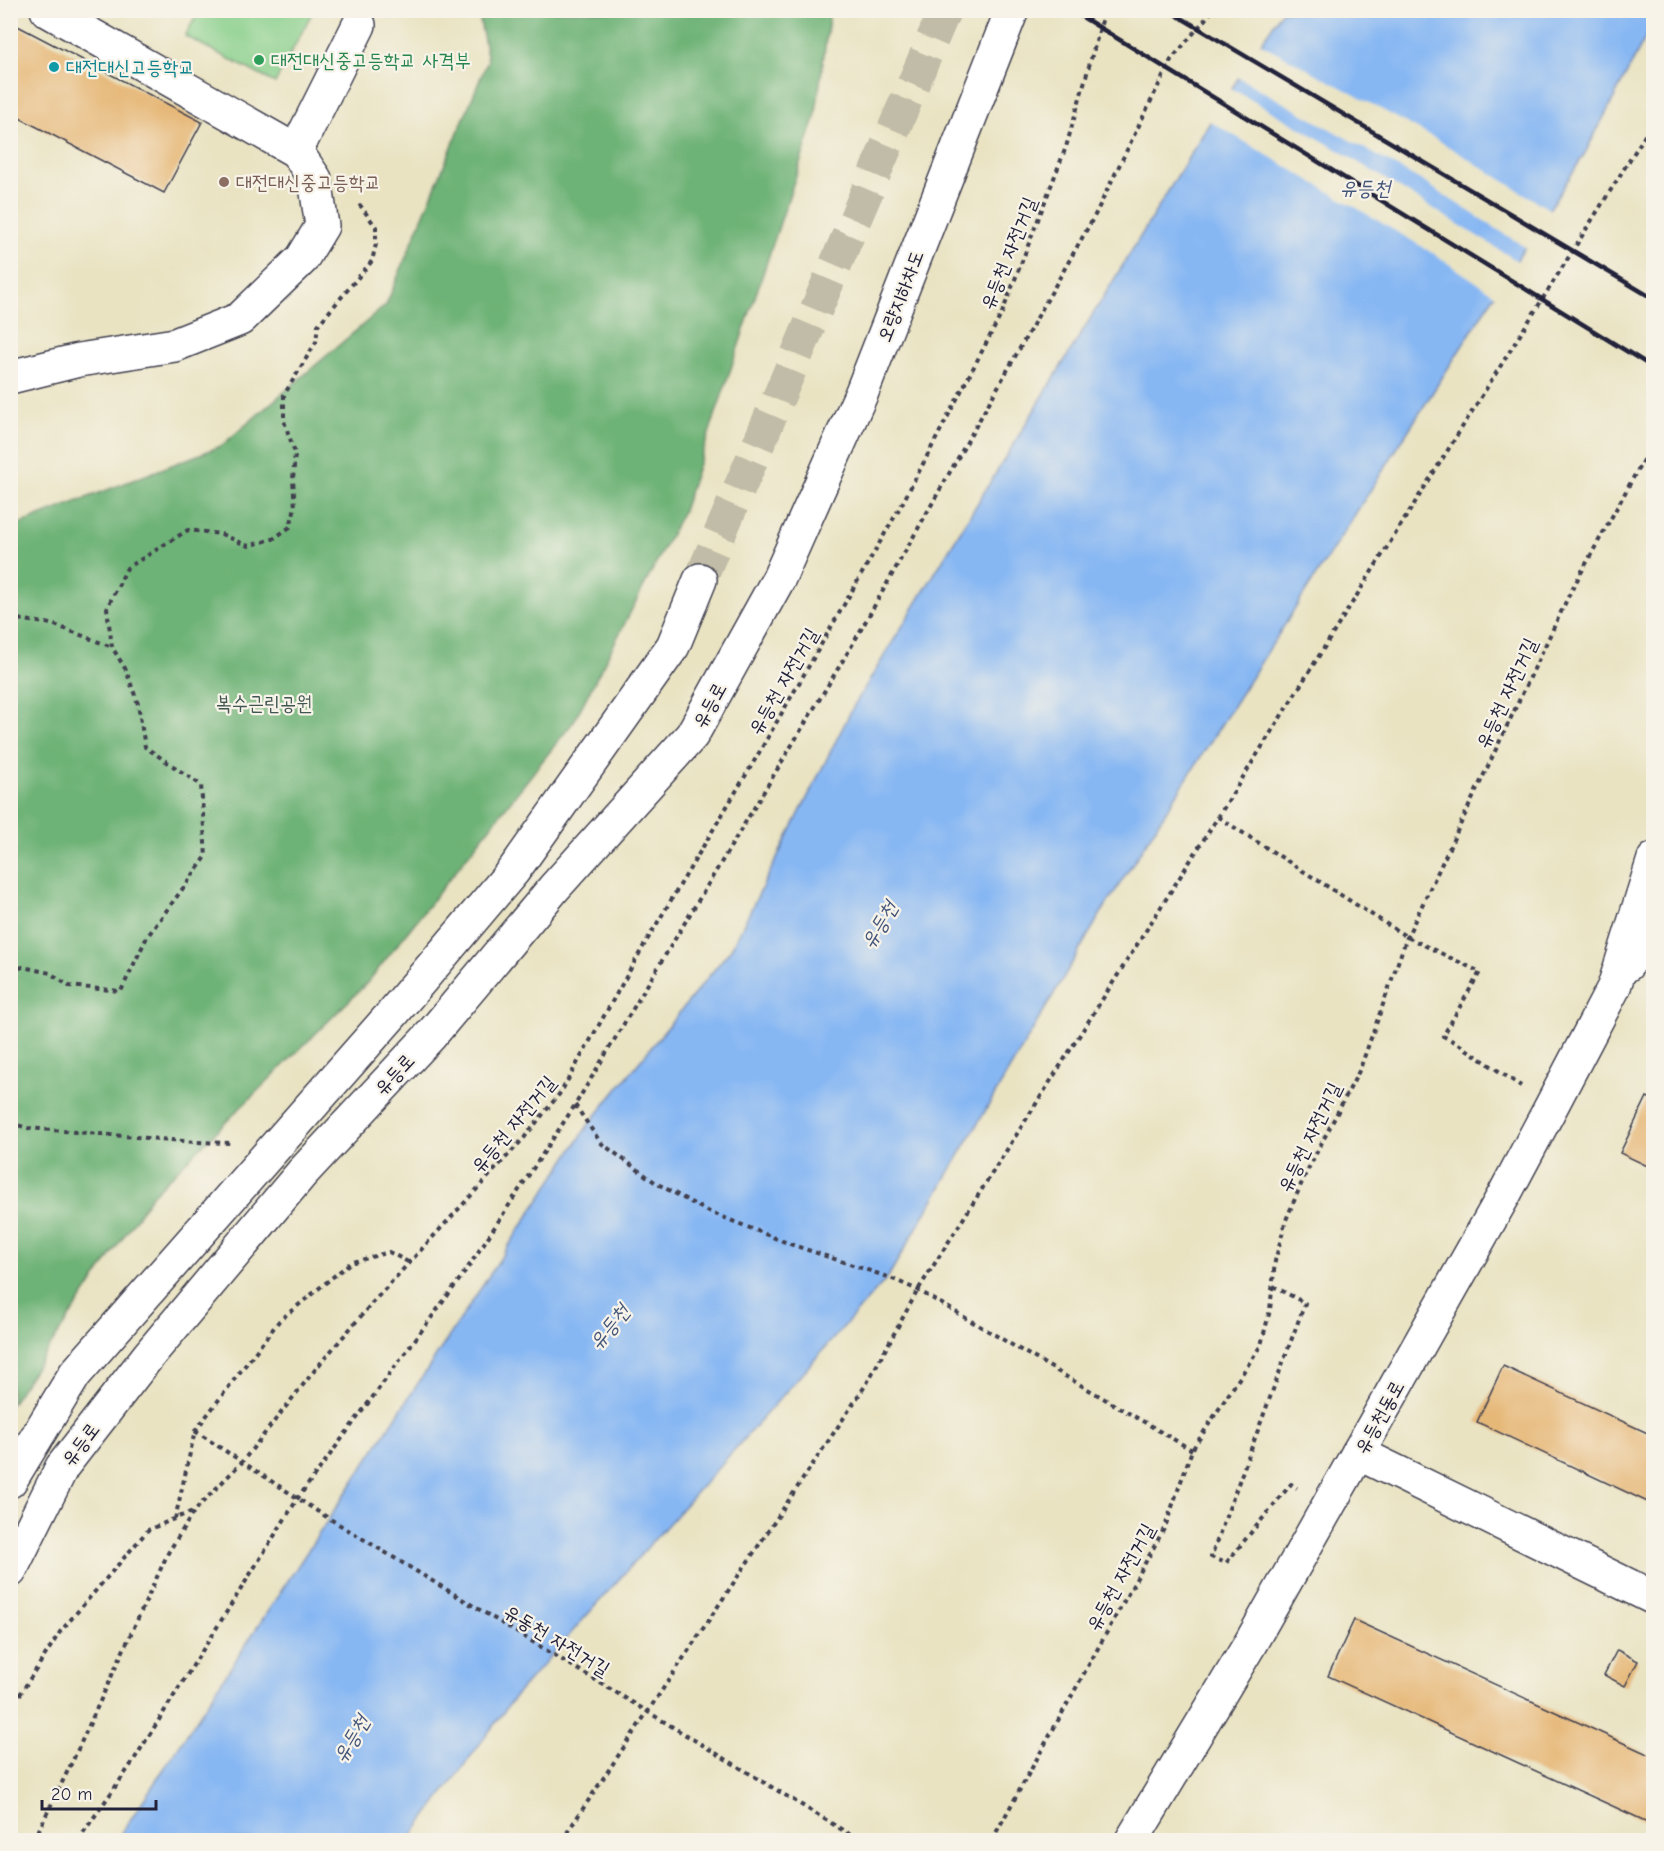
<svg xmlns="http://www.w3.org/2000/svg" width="1664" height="1851" font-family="'Comic Neue','Poor Story',sans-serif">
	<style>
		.green { fill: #87cf8a; stroke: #547862; stroke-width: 1.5 }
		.forest { fill: #6db276; stroke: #486a58; stroke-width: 1.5 }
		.water { fill: #87b7f3; stroke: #546c97; stroke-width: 1.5 }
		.pier { fill: #e9e3c2 }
		.building { fill: #e6b878 }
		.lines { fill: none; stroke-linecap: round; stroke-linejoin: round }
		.major-tunnel { stroke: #c1bca7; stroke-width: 33; stroke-dasharray: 33 16; stroke-linecap: butt }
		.minor-casing { stroke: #403f4f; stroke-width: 36 }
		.major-casing { stroke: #403f4f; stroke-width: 36 }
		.path { stroke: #403f4f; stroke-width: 4; stroke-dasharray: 4.5 4.5; stroke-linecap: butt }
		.minor { stroke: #fff; stroke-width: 33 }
		.major { stroke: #fff; stroke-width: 33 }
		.rail { stroke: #22223b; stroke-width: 4.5 }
		.leisure-dot { fill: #2e9e5b; stroke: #f7f3e8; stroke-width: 2 }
		.culture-dot { fill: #0f9aa8; stroke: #f7f3e8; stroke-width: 2 }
		.education-dot { fill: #8d6e63; stroke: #f7f3e8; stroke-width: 2 }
		.labels { text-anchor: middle; stroke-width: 4.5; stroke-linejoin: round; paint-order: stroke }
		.leisure-label { font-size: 20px; fill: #27864d; stroke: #f7f3e8; text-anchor: start }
		.culture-label { font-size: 20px; fill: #0d838f; stroke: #f7f3e8; text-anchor: start }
		.education-label { font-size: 20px; fill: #785e54; stroke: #f7f3e8; text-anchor: start }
		.street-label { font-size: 20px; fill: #22223b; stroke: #f7f3e8 }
		.park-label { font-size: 20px; fill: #405653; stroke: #f7f3e8 }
		.water-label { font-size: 21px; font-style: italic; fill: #45567b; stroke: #f7f3e8 }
	</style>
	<rect width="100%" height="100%" fill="#f7f3e8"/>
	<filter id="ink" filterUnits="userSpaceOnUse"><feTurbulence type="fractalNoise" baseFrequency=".0167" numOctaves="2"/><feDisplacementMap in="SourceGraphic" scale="12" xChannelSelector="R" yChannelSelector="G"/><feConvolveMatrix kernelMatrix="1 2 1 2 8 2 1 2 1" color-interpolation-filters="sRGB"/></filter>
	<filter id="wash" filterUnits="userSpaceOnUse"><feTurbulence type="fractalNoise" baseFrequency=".008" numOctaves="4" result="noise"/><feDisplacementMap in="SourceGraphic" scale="24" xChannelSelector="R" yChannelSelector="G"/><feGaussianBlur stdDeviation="1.35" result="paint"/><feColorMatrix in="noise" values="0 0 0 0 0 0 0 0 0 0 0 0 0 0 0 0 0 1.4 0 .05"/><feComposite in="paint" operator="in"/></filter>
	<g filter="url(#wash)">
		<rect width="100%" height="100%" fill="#e9e3c2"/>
		<path class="green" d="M 199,11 L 199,10 L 313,11 L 275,83 L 185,36 Z"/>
		<path class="forest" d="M 478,11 L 830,11 L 815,119 L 683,511 L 574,721 L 368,982 L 151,1196 L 11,1404 L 11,527 L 221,446 L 386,305 L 488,60 Z"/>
		<path class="water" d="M 1282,11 L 1653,11 L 1653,23 L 1585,153 L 1100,915 L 888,1277 L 516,1695 L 409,1840 L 117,1840 L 589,1124 L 731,949 L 853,707 L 1217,111 Z"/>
		<path class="pier" d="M 1258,42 L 1441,142 L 1552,211 L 1528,249 L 1422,181 L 1236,76 Z
			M 1229,87 L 1340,151 L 1519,262 L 1497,296 L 1436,255 L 1208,120 Z"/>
		<g id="blocks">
			<path class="building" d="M 10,22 L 202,122 L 164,193 L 10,113 Z
				M 1647,1097 L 1654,1100 L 1654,1169 L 1620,1153 Z
				M 1503,1366 L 1654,1436 L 1654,1505 L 1477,1422 Z
				M 1354,1620 L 1654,1757 L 1654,1825 L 1328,1676 Z
				M 1617,1650 L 1638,1661 L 1625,1686 L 1604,1675 Z"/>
		</g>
	</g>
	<g filter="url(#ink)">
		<use href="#blocks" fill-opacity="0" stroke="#403f4f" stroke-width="1.5"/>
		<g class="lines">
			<path class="major-tunnel" d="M 700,580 L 945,10"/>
			<defs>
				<path id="minor" d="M 296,151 L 359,25
					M 10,377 L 79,360 L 175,345 L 240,319 L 302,259 L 322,226 L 315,179 L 296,151 L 47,10
					M 1627,965 L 1654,920
					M 1358,1453 L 1654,1598"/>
				<path id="major" d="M 10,1481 L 75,1374 L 393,1013 L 514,870 L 673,646 L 700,580
					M 10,1571 L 62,1467 L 149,1355 L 302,1173 L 431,1035 L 554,888 L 692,735 L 779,578 L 862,392 L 1012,10
					M 1132,1840 L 1250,1644 L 1504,1195 L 1552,1105 L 1614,987 L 1654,859"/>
			</defs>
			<use href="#minor" class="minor-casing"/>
			<use href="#major" class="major-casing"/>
			<path class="path" d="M 10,618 L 52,624 L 112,647
				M 1218,817 L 1407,937 L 1480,972 L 1443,1036 L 1457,1043 L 1521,1086
				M 10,970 L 23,967 L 50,973 L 69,986 L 121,991 L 147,937 L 206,857 L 201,785 L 145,747 L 138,704 L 126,670 L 112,647 L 107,608 L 127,568 L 188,530 L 221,534 L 248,546 L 273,539 L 290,527 L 295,507 L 293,480 L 295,453 L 284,421 L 284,395 L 316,342 L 318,325 L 372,261 L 376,244 L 376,227 L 357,201
				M 575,1105 L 601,1143 L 656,1183 L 705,1210 L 790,1244 L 888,1277 L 918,1290 L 1192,1450
				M 10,1123 L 28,1128 L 195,1142 L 230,1143
				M 1273,1286 L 1305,1303 L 1211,1557 L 1226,1563 L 1291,1484 L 1297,1488
				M 195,1431 L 317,1511 L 859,1840
				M 175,1519 L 195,1431 L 279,1321 L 350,1263 L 389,1252 L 410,1263
				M 10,1710 L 60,1632 L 148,1530 L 195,1510
				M 34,1840 L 74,1758 L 168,1553 L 195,1510 L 242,1462 L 318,1366 L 373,1302 L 524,1138 L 561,1092 L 643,947 L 756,758 L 903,502 L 1002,313 L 1066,147 L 1105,10
				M 78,1840 L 130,1766 L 298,1498 L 465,1272 L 575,1105 L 854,642 L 1095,215 L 1171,60 L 1213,10
				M 562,1840 L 867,1383 L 918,1290 L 1218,817 L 1654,121
				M 992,1840 L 1165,1527 L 1192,1450 L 1261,1345 L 1270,1310 L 1275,1261 L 1286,1220 L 1305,1175 L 1360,1069 L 1407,937 L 1570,593 L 1654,440"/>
			<use href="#minor" class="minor"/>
			<use href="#major" class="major"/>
			<path class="rail" d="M 1071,10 L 1654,368
				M 1168,10 L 1654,299"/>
		</g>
	</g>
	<circle class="leisure-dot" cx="259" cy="60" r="6"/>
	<circle class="culture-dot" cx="54" cy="67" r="6"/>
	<circle class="education-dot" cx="224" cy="182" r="6"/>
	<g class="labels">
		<g class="leisure-label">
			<text x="271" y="67">대전대신중고등학교 사격부</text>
		</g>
		<g class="culture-label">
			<text x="66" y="74">대전대신고등학교</text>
		</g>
		<g class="education-label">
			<text x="236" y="189">대전대신중고등학교</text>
		</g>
		<g class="street-label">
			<text transform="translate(1008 253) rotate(-68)" y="7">유등천 자전거길</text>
			<text transform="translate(900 296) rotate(-69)" y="7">오량지하차도</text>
			<text transform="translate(783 681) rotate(-60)" y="7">유등천 자전거길</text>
			<text transform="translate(1506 693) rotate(-65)" y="7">유등천 자전거길</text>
			<text transform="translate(709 705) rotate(-61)" y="7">유등로</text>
			<text transform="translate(394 1074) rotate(-47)" y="7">유등로</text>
			<text transform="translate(513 1124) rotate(-50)" y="7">유등천 자전거길</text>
			<text transform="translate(1309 1137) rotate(-64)" y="7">유등천 자전거길</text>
			<text transform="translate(1379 1417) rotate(-61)" y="7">유등천동로</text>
			<text transform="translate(80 1444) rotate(-53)" y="7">유등로</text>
			<text transform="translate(1120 1577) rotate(-61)" y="7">유등천 자전거길</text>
			<text transform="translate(557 1640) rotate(31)" y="7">유동천 자전거길</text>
		</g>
		<g class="park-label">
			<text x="264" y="710">복수근린공원</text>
		</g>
		<g class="water-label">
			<text x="1365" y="195">유등천</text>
			<text transform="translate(879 925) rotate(-59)" y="7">유등천</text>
			<text transform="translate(609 1327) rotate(-51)" y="7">유등천</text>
			<text transform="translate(351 1739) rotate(-59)" y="7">유등천</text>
		</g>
	</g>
	<rect width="1664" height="1851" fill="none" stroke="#f7f3e8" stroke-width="36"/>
	<path d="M42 1800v9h114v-9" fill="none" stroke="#22223b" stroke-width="3"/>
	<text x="51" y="1800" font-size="18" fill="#22223b" stroke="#f7f3e8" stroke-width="4.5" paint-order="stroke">20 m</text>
</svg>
